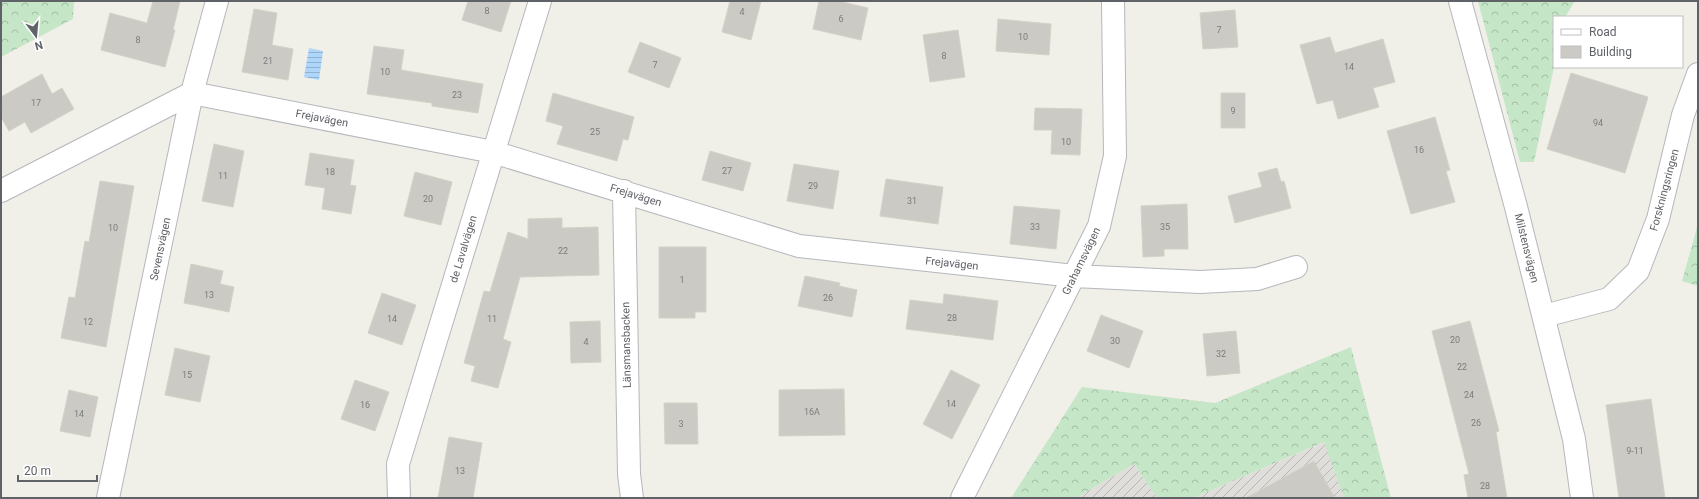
<svg xmlns="http://www.w3.org/2000/svg" width="1699" height="499" font-family="Roboto,sans-serif">
	<style>
		.industrial { fill: url(#industrial-furrows) }
		.forest { fill: url(#forest-crowns) }
		.water { fill: url(#water-rules) }
		.building { fill: #cccac4; stroke: #d5d1c6 }
		.lines { fill: none; stroke-linecap: round; stroke-linejoin: round }
		.minor-casing { stroke: #b5b7bb; stroke-width: 24 }
		.minor { stroke: #fff; stroke-width: 22 }
		.labels { text-anchor: middle; stroke-width: 3.5; stroke-linejoin: round; paint-order: stroke }
		.number-label { font-size: 9px; fill: #7a7c7e }
		.street-label { font-size: 11px; fill: #5f6267; stroke: #fff }
	</style>
	<defs>
		<pattern id="industrial-furrows" width="10" height="10" patternUnits="userSpaceOnUse"><rect width="10" height="10" fill="#dfdeda"/><path d="M-1 1l2-2M0 10L10 0M9 11l2-2" fill="none" stroke="#b8b7b5"/></pattern>
		<pattern id="forest-crowns" width="20" height="18" patternUnits="userSpaceOnUse"><rect width="20" height="18" fill="#c6e6c8"/><path d="M2 6a3 3 0 1 1 6 0M12 15a3 3 0 1 1 6 0" fill="none" stroke="#a4bea6"/></pattern>
		<pattern id="water-rules" width="6" height="5" patternUnits="userSpaceOnUse"><rect width="6" height="5" fill="#aed6fa"/><path d="M0 2.5h6" fill="none" stroke="#91b1ce"/></pattern>
	</defs>
	<rect width="100%" height="100%" fill="#f0efe8"/>
	<path class="industrial" d="M 1325,442 L 1344,498 L 1193,498 Z
		M 1134,464 L 1157,498 L 1076,498 Z"/>
	<path class="forest" d="M 1,1 L 74,1 L 73,19 L 1,57 Z
		M 1478,1 L 1575,1 L 1565,17 L 1554,17 L 1554,67 L 1534,162 L 1520,162 Z
		M 1698,224 L 1698,286 L 1682,281 Z
		M 1351,347 L 1391,498 L 1344,498 L 1324,442 L 1193,498 L 1157,498 L 1134,464 L 1076,498 L 1011,498 L 1082,387 L 1215,403 Z"/>
	<path class="water" d="M 309,48 L 323,51 L 319,80 L 304,77 Z"/>
	<path class="building" d="M 153,1 L 180,1 L 173,30 L 175,30 L 165,67 L 101,50 L 110,13 L 147,23 Z
		M 468,1 L 511,1 L 501,32 L 462,20 Z
		M 730,1 L 761,1 L 751,40 L 722,32 Z
		M 819,1 L 838,1 L 868,8 L 861,40 L 813,29 Z
		M 254,9 L 277,13 L 272,45 L 293,49 L 288,80 L 242,72 Z
		M 1235,10 L 1238,47 L 1203,49 L 1200,13 Z
		M 998,19 L 1051,24 L 1049,55 L 996,51 Z
		M 958,30 L 965,77 L 930,82 L 923,35 Z
		M 1330,37 L 1335,53 L 1383,39 L 1395,82 L 1373,88 L 1379,107 L 1338,119 L 1333,100 L 1317,104 L 1300,45 Z
		M 640,42 L 681,58 L 669,88 L 628,72 Z
		M 374,46 L 404,50 L 401,70 L 483,84 L 478,113 L 432,106 L 432,103 L 367,94 Z
		M 1571,73 L 1648,97 L 1625,173 L 1547,149 Z
		M 42,74 L 52,94 L 62,88 L 74,109 L 31,133 L 25,122 L 9,131 L 1,117 L 1,97 Z
		M 553,93 L 634,117 L 628,140 L 623,139 L 617,161 L 557,144 L 563,126 L 546,121 Z
		M 1221,93 L 1245,93 L 1245,128 L 1221,128 Z
		M 1035,108 L 1082,109 L 1080,155 L 1051,154 L 1052,130 L 1034,130 Z
		M 1435,117 L 1450,170 L 1446,171 L 1455,202 L 1411,214 L 1387,131 Z
		M 214,144 L 244,151 L 233,207 L 202,201 Z
		M 710,151 L 751,163 L 743,191 L 702,180 Z
		M 310,153 L 354,160 L 350,185 L 356,186 L 351,214 L 322,209 L 325,188 L 305,185 Z
		M 794,164 L 839,171 L 833,209 L 787,201 Z
		M 1277,168 L 1281,182 L 1284,181 L 1291,208 L 1235,223 L 1228,196 L 1262,187 L 1258,173 Z
		M 415,172 L 452,182 L 441,225 L 404,216 Z
		M 886,179 L 943,187 L 938,224 L 880,216 Z
		M 100,181 L 134,186 L 106,347 L 61,338 L 69,297 L 75,298 L 85,241 L 89,242 Z
		M 1187,204 L 1188,249 L 1164,249 L 1164,256 L 1143,257 L 1141,206 Z
		M 1014,206 L 1060,210 L 1056,249 L 1010,244 Z
		M 562,218 L 562,228 L 598,227 L 599,275 L 520,277 L 503,339 L 511,342 L 498,388 L 471,381 L 475,366 L 464,363 L 484,291 L 490,292 L 508,232 L 528,239 L 528,219 Z
		M 659,247 L 706,247 L 706,312 L 695,312 L 695,318 L 659,318 Z
		M 191,264 L 223,271 L 220,284 L 234,287 L 229,312 L 184,303 Z
		M 805,276 L 840,283 L 839,286 L 857,290 L 852,317 L 798,306 Z
		M 382,293 L 416,305 L 402,345 L 368,333 Z
		M 944,294 L 998,301 L 993,340 L 906,329 L 910,300 L 943,304 Z
		M 1101,315 L 1143,331 L 1129,368 L 1087,351 Z
		M 600,321 L 601,362 L 571,363 L 570,322 Z
		M 1470,321 L 1499,431 L 1496,432 L 1507,498 L 1468,498 L 1464,475 L 1469,474 L 1432,331 Z
		M 1236,331 L 1240,373 L 1207,376 L 1203,334 Z
		M 175,348 L 210,356 L 200,402 L 165,395 Z
		M 951,370 L 980,385 L 952,439 L 923,424 Z
		M 355,380 L 389,392 L 375,431 L 341,419 Z
		M 844,389 L 845,435 L 779,436 L 779,390 Z
		M 69,390 L 98,397 L 90,437 L 60,431 Z
		M 1651,399 L 1665,498 L 1619,498 L 1606,405 Z
		M 664,403 L 697,403 L 698,444 L 665,444 Z
		M 449,437 L 482,443 L 473,498 L 438,498 Z
		M 1314,461 L 1335,498 L 1246,498 Z"/>
	<g class="lines">
		<defs>
			<path id="minor" d="M 1460,1 L 1516,207 L 1574,439 L 1582,498
				M 1,191 L 192,93 L 493,152 L 799,246 L 1074,276 L 1200,282 L 1257,279 L 1296,267
				M 624,191 L 629,474 L 632,498
				M 1544,316 L 1609,299 L 1638,271 L 1658,219 L 1683,115 L 1698,74
				M 108,498 L 192,93 L 217,1
				M 399,498 L 398,464 L 540,1
				M 962,498 L 1099,226 L 1115,156 L 1113,1"/>
		</defs>
		<use href="#minor" class="minor-casing"/>
		<use href="#minor" class="minor"/>
	</g>
	<g class="labels">
		<g class="number-label">
			<text x="487" y="14">8</text>
			<text x="742" y="15">4</text>
			<text x="841" y="22">6</text>
			<text x="1219" y="33">7</text>
			<text x="1023" y="40">10</text>
			<text x="138" y="43">8</text>
			<text x="944" y="59">8</text>
			<text x="268" y="64">21</text>
			<text x="655" y="68">7</text>
			<text x="1349" y="70">14</text>
			<text x="385" y="75">10</text>
			<text x="457" y="98">23</text>
			<text x="36" y="106">17</text>
			<text x="1233" y="114">9</text>
			<text x="1598" y="126">94</text>
			<text x="595" y="135">25</text>
			<text x="1066" y="145">10</text>
			<text x="1419" y="153">16</text>
			<text x="727" y="174">27</text>
			<text x="330" y="175">18</text>
			<text x="223" y="179">11</text>
			<text x="813" y="189">29</text>
			<text x="428" y="202">20</text>
			<text x="912" y="204">31</text>
			<text x="1035" y="230">33</text>
			<text x="1165" y="230">35</text>
			<text x="113" y="231">10</text>
			<text x="563" y="254">22</text>
			<text x="682" y="283">1</text>
			<text x="209" y="298">13</text>
			<text x="828" y="301">26</text>
			<text x="952" y="321">28</text>
			<text x="392" y="322">14</text>
			<text x="492" y="322">11</text>
			<text x="88" y="325">12</text>
			<text x="1455" y="343">20</text>
			<text x="1115" y="344">30</text>
			<text x="586" y="345">4</text>
			<text x="1221" y="357">32</text>
			<text x="1462" y="370">22</text>
			<text x="187" y="378">15</text>
			<text x="1469" y="398">24</text>
			<text x="951" y="407">14</text>
			<text x="365" y="408">16</text>
			<text x="812" y="415">16A</text>
			<text x="79" y="417">14</text>
			<text x="1476" y="426">26</text>
			<text x="681" y="427">3</text>
			<text x="1635" y="454">9-11</text>
			<text x="460" y="474">13</text>
			<text x="1485" y="489">28</text>
		</g>
		<g class="street-label">
			<text transform="translate(322 118) rotate(11)" y="4">Frejavägen</text>
			<text transform="translate(1664 190) rotate(-75)" y="4">Forskningsringen</text>
			<text transform="translate(636 195) rotate(17)" y="4">Frejavägen</text>
			<text transform="translate(1527 248) rotate(76)" y="4">Milstensvägen</text>
			<text transform="translate(160 249) rotate(-78)" y="4">Sevensvägen</text>
			<text transform="translate(463 249) rotate(-73)" y="4">de Lavalvägen</text>
			<text transform="translate(1081 261) rotate(-64)" y="4">Grahamsvägen</text>
			<text transform="translate(952 263) rotate(6)" y="4">Frejavägen</text>
			<text transform="translate(626 345) rotate(-91)" y="4">Länsmansbacken</text>
		</g>
	</g>
	<rect width="1699" height="499" fill="none" stroke="#5f6267" stroke-width="4"/>
	<rect x="1553" y="16" width="130" height="52" fill="#ffffff" stroke="#bfc0c2"/>
	<rect x="1561" y="29" width="20" height="6" fill="#ffffff" stroke="#bfc0c2"/>
	<text x="1589" y="36" font-size="12" fill="#5f6267">Road</text>
	<rect x="1561" y="46" width="20" height="12" fill="#cccac4" stroke="#bfc0c2"/>
	<text x="1589" y="56" font-size="12" fill="#5f6267">Building</text>
	<g transform="translate(36 36) rotate(164)" stroke="#ffffff" stroke-width="3" paint-order="stroke">
	<path d="M0-3L7 15L0 10L-7 15Z" fill="#5f6267"/>
	<text y="-6" font-size="11" font-weight="bold" text-anchor="middle" fill="#5f6267">N</text>
	</g>
	<path d="M18 475v6h79v-6" fill="none" stroke="#5f6267" stroke-width="2"/>
	<text x="24" y="475" font-size="12" fill="#5f6267" stroke="#ffffff" stroke-width="3" paint-order="stroke">20 m</text>
</svg>
